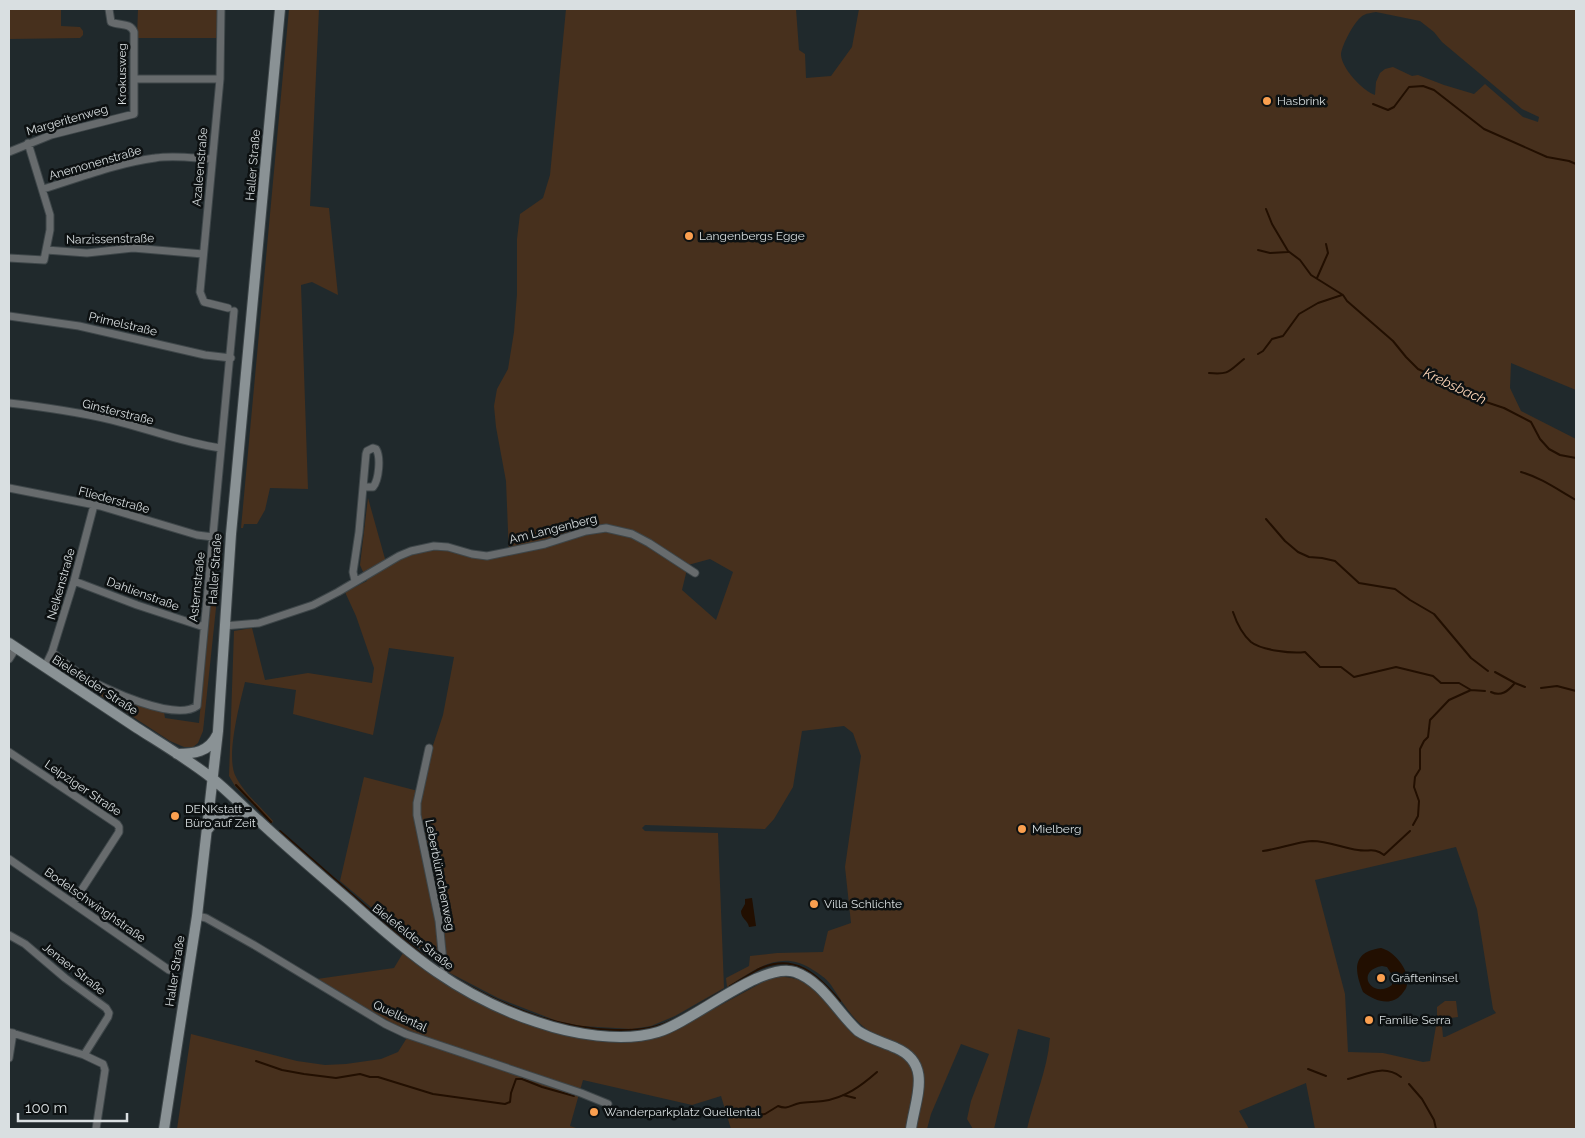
<svg xmlns="http://www.w3.org/2000/svg" width="1585" height="1138" font-family="Raleway,sans-serif">
	<style>
		.green { fill: #47301d; fill-rule: evenodd }
		.water { fill: #220f01; fill-rule: evenodd }
		.lines { fill: none; stroke-linecap: round; stroke-linejoin: round }
		.stream { stroke: #220f01; stroke-width: 2 }
		.minor-casing { stroke: #3e4649; stroke-width: 9 }
		.secondary-casing { stroke: #3e4649; stroke-width: 12 }
		.minor { stroke: #676b6d; stroke-width: 7 }
		.secondary { stroke: #8a9295; stroke-width: 10 }
		.poi-dot { fill: #fa9f4f; stroke: #0d1112; stroke-width: 2 }
		.labels { text-anchor: middle; stroke-width: 5; stroke-linejoin: round; paint-order: stroke }
		.street-label { font-size: 12px; fill: #d9dfe1; stroke: #0d1112 }
		.poi-label { font-size: 12px; fill: #d9dfe1; stroke: #0d1112; text-anchor: start }
		.water-label { font-size: 14px; font-style: italic; fill: #fdd5b7; stroke: #0d1112 }
	</style>
	<rect width="100%" height="100%" fill="#20292c"/>
	<path class="green" d="M 9,9 L 61,9 L 61,26 L 80,27 L 83,31 L 83,35 L 80,38 L 9,39 Z
		M 138,9 L 218,9 L 218,38 L 137,38 Z
		M 289,9 L 319,9 L 310,206 L 329,208 L 338,295 L 312,282 L 301,285 L 308,489 L 270,488 L 265,510 L 257,524 L 244,524 L 243,528 L 241,528 Z
		M 566,9 L 796,9 L 799,50 L 805,54 L 806,78 L 831,76 L 852,47 L 859,9 L 1576,9 L 1576,390 L 1511,363 L 1510,388 L 1521,411 L 1576,439 L 1576,1129 L 1315,1129 L 1306,1083 L 1239,1111 L 1249,1129 L 1027,1129 C 1034,1098 1047,1072 1050,1038 L 1018,1029 L 994,1129 L 973,1129 L 967,1119 L 971,1101 L 989,1054 L 961,1044 L 931,1114 L 927,1129 L 915,1129 L 919,1061 C 906,1041 881,1041 864,1027 C 850,1016 841,1000 831,985 C 826,978 818,973 810,968 C 779,949 753,971 727,987 L 726,978 L 749,966 L 750,956 L 777,953 L 823,952 L 828,931 L 851,923 L 845,867 L 861,756 L 853,733 L 844,726 L 802,731 L 793,787 L 774,819 L 765,829 L 645,825 L 642,828 L 645,831 L 718,833 L 724,988 L 675,1016 L 651,1026 L 632,1029 L 581,1026 L 557,1021 L 498,998 L 448,972 L 340,881 L 364,777 L 418,791 L 443,715 L 454,657 L 389,648 L 373,735 L 293,714 L 296,690 L 245,682 C 240,703 225,758 236,777 C 244,793 261,807 273,821 L 272,823 L 235,786 L 229,776 L 234,631 L 252,628 L 265,680 L 308,673 L 372,683 L 374,668 L 356,616 L 345,592 L 367,581 L 360,565 L 368,498 L 387,566 L 400,558 L 427,550 L 447,550 L 479,559 L 509,555 L 506,481 L 496,427 L 494,406 L 497,389 L 508,369 L 514,332 L 517,294 L 517,239 L 520,214 L 543,198 L 550,175 ZM 1376,12 L 1420,21 L 1434,32 L 1442,42 L 1522,109 L 1539,117 L 1538,122 L 1523,117 L 1485,84 L 1474,94 L 1444,85 L 1418,75 L 1412,76 L 1393,67 L 1385,69 L 1380,73 L 1376,82 L 1375,95 C 1363,91 1342,69 1341,55 C 1341,46 1356,18 1364,15 C 1367,13 1372,13 1376,12 ZM 710,559 L 733,572 L 716,620 L 682,590 L 688,565 ZM 1456,847 L 1477,909 L 1493,1009 L 1496,1013 L 1445,1037 L 1443,1037 L 1442,1026 L 1436,1026 L 1430,1061 L 1423,1062 L 1383,1053 L 1348,1052 L 1345,994 L 1315,880 Z
		M 215,552 L 216,608 L 203,731 L 198,743 L 193,747 L 184,747 L 170,741 L 55,666 L 57,662 L 79,678 L 112,697 L 164,712 L 165,718 L 199,723 Z
		M 403,953 C 465,1003 559,1049 641,1041 C 653,1039 665,1034 677,1029 L 772,977 C 785,976 796,977 808,985 C 828,998 838,1023 858,1037 C 877,1049 902,1048 912,1069 C 920,1084 908,1113 906,1129 L 731,1129 L 721,1096 L 692,1105 L 583,1080 L 570,1126 L 579,1129 L 177,1129 L 191,1034 L 297,1061 L 325,1065 L 346,1064 L 381,1059 L 398,1052 L 410,1033 L 343,996 L 317,979 L 394,968 Z
		M 1445,1001 L 1456,1001 L 1458,1017 L 1443,1019 L 1437,1017 L 1437,1007 Z"/>
	<path class="water" d="M 752,898 L 756,926 L 749,927 C 748,920 741,919 741,911 L 745,904 L 745,899 Z
		M 1381,948 C 1394,951 1410,970 1407,984 C 1407,988 1404,991 1402,994 C 1391,1007 1375,1001 1363,992 C 1354,970 1352,952 1381,948 ZM 1382,966 L 1387,967 L 1392,975 L 1392,985 C 1372,1000 1354,971 1382,966 Z"/>
	<g class="lines">
		<path class="stream" d="M 1373,104 L 1388,110 L 1394,107 L 1409,87 L 1423,86 L 1434,90 L 1484,129 L 1547,157 L 1569,161 L 1576,164
			M 1266,209 L 1272,224 L 1288,251 L 1300,260 L 1311,275 L 1343,295 L 1347,301 L 1393,341 L 1406,357 L 1418,369 L 1459,388 L 1471,397 L 1504,408 L 1531,422 L 1540,439 L 1549,449 L 1560,455 L 1576,458
			M 1258,250 L 1270,253 L 1288,252
			M 1317,278 L 1328,253 L 1326,244
			M 1258,354 L 1263,351 L 1272,339 L 1283,336 L 1299,314 L 1318,303 L 1342,295
			M 1209,373 C 1230,375 1229,371 1244,359
			M 1521,472 C 1542,478 1558,490 1576,500
			M 1266,519 L 1285,541 L 1298,552 L 1309,557 L 1322,558 L 1335,561 L 1359,583 L 1395,589 L 1410,600 L 1434,614 L 1471,658 L 1488,671
			M 1233,612 C 1237,624 1242,634 1251,642 C 1261,650 1292,654 1305,652 L 1320,667 L 1341,667 L 1354,677 L 1396,667 L 1433,676 L 1441,683 L 1459,683 L 1471,690
			M 1495,672 L 1515,683 L 1525,687
			M 1541,688 L 1557,686 L 1576,691
			M 1491,692 C 1501,697 1508,691 1514,684
			M 236,785 L 271,822
			M 1413,825 L 1418,816 L 1419,801 L 1414,787 L 1415,777 L 1420,769 L 1420,749 L 1424,741 L 1428,737 L 1430,720 L 1449,700 L 1471,690 L 1485,691
			M 280,831 L 395,932 L 430,961
			M 1263,851 C 1279,849 1296,842 1312,841 C 1329,841 1342,848 1358,850 C 1369,852 1374,847 1384,855 L 1410,831
			M 457,979 C 506,1007 558,1029 615,1030 C 630,1030 646,1030 660,1025 C 682,1018 701,1003 721,992
			M 730,986 C 739,981 748,975 757,970 C 794,951 818,975 840,1001
			M 256,1061 L 282,1070 L 304,1074 L 336,1078 L 360,1074 L 370,1077 L 378,1077 L 433,1094 L 505,1104 L 510,1102 L 511,1093 L 516,1079 L 522,1079 L 542,1087 L 574,1096
			M 1308,1069 L 1326,1076
			M 1348,1079 C 1367,1074 1384,1064 1401,1077
			M 1409,1084 L 1422,1099 L 1434,1120 L 1436,1129
			M 843,1095 L 855,1098
			M 750,1116 L 765,1114 L 778,1106 C 788,1110 790,1105 800,1103 C 807,1102 815,1102 823,1101 C 845,1098 861,1086 877,1072"/>
		<defs>
			<path id="minor" d="M 221,9 L 220,79 L 200,292 L 204,302 L 228,308
				M 134,79 L 220,79
				M 9,152 L 51,135 L 134,114 L 134,32 C 130,22 119,26 111,22 L 109,9
				M 43,189 C 79,178 117,163 155,158 C 174,155 193,158 212,159
				M 46,250 L 87,253 L 133,248 L 203,254
				M 9,258 L 44,260 L 50,230 L 50,215 L 28,143
				M 9,316 L 79,326 L 205,355 L 231,358
				M 9,403 C 43,407 78,412 112,420 C 149,429 183,443 221,448
				M 9,488 L 100,506 L 197,535 L 213,537
				M 74,581 L 137,605 L 204,627
				M 355,581 L 353,572 L 359,532 L 366,454 L 367,451 L 373,448 L 376,449 C 381,457 379,480 373,487 L 364,487
				M 224,626 L 259,623 L 313,605 L 338,592 L 399,556 L 411,551 L 434,546 L 448,547 L 472,554 L 487,556 L 545,544 L 586,531 L 606,528 L 632,534 L 649,543 L 695,573
				M 52,652 C 62,660 72,669 83,676 C 104,689 175,722 197,706 L 234,311
				M 9,659 L 16,648
				M 45,667 L 52,652 L 74,581 L 94,505
				M 429,748 L 417,803 L 417,815 L 439,921 L 444,972 L 443,977
				M 9,752 L 117,824 L 119,827 L 119,832 L 73,903
				M 9,859 L 169,970
				M 197,916 L 206,918 L 254,945 L 385,1024 L 406,1034 L 581,1093 L 608,1104
				M 9,935 L 25,944 L 65,978 L 106,1008 L 109,1013 L 108,1017 L 84,1055
				M 9,1032 L 84,1055 L 103,1064 L 105,1070 L 96,1129
				M 9,1058 L 13,1033"/>
			<path id="secondary" d="M 9,643 C 51,671 94,699 137,728 C 162,744 189,760 213,779 C 229,792 243,807 258,820 C 288,848 319,874 350,901 C 409,954 460,997 537,1022 C 572,1034 622,1043 658,1032 C 694,1021 762,961 795,972 C 823,982 837,1012 858,1031 C 870,1039 883,1042 896,1048 C 933,1064 915,1099 911,1129
				M 177,754 C 194,754 209,752 217,735
				M 208,829 C 219,814 231,812 249,812
				M 164,1129 L 197,916 L 218,731 L 231,534 L 280,9"/>
		</defs>
		<use href="#minor" class="minor-casing"/>
		<use href="#secondary" class="secondary-casing"/>
		<use href="#minor" class="minor"/>
		<use href="#secondary" class="secondary"/>
	</g>
	<g class="poi-dot">
		<circle cx="1267" cy="101" r="5"/>
		<circle cx="689" cy="236" r="5"/>
		<circle cx="175" cy="816" r="5"/>
		<circle cx="1022" cy="829" r="5"/>
		<circle cx="814" cy="904" r="5"/>
		<circle cx="1381" cy="978" r="5"/>
		<circle cx="1369" cy="1020" r="5"/>
		<circle cx="594" cy="1112" r="5"/>
	</g>
	<g class="labels">
		<g class="street-label">
			<text transform="translate(122 74) rotate(-90)" y="4">Krokusweg</text>
			<text transform="translate(67 120) rotate(-16)" y="4">Margeritenweg</text>
			<text transform="translate(95 163) rotate(-16)" y="4">Anemonenstraße</text>
			<text transform="translate(253 165) rotate(-85)" y="4">Haller Straße</text>
			<text transform="translate(200 167) rotate(-85)" y="4">Azaleenstraße</text>
			<text transform="translate(110 239) rotate(-1)" y="4">Narzissenstraße</text>
			<text transform="translate(123 324) rotate(13)" y="4">Primelstraße</text>
			<text transform="translate(118 412) rotate(14)" y="4">Ginsterstraße</text>
			<text transform="translate(114 500) rotate(15)" y="4">Fliederstraße</text>
			<text transform="translate(553 529) rotate(-14)" y="4">Am Langenberg</text>
			<text transform="translate(215 569) rotate(-86)" y="4">Haller Straße</text>
			<text transform="translate(61 584) rotate(-74)" y="4">Nelkenstraße</text>
			<text transform="translate(197 587) rotate(-84)" y="4">Asternstraße</text>
			<text transform="translate(143 594) rotate(20)" y="4">Dahlienstraße</text>
			<text transform="translate(95 685) rotate(33)" y="4">Bielefelder Straße</text>
			<text transform="translate(83 788) rotate(34)" y="4">Leipziger Straße</text>
			<text transform="translate(440 875) rotate(79)" y="4">Leberblümchenweg</text>
			<text transform="translate(95 905) rotate(35)" y="4">Bodelschwinghstraße</text>
			<text transform="translate(413 937) rotate(38)" y="4">Bielefelder Straße</text>
			<text transform="translate(74 969) rotate(38)" y="4">Jenaer Straße</text>
			<text transform="translate(175 971) rotate(-81)" y="4">Haller Straße</text>
			<text transform="translate(400 1016) rotate(25)" y="4">Quellental</text>
		</g>
		<g class="poi-label">
			<text x="1277" y="105">Hasbrink</text>
			<text x="699" y="240">Langenbergs Egge</text>
			<text x="185" y="813">DENKstatt -<tspan x="185" dy="14">Büro auf Zeit</tspan></text>
			<text x="1032" y="833">Mielberg</text>
			<text x="824" y="908">Villa Schlichte</text>
			<text x="1391" y="982">Gräfteninsel</text>
			<text x="1379" y="1024">Familie Serra</text>
			<text x="604" y="1116">Wanderparkplatz Quellental</text>
		</g>
		<g class="water-label">
			<text transform="translate(1455 386) rotate(25)" y="5">Krebsbach</text>
		</g>
	</g>
	<rect width="1585" height="1138" fill="none" stroke="#d9dfe1" stroke-width="20"/>
	<path d="M18 1113v8h109v-8" fill="none" stroke="#d9dfe1" stroke-width="2.5"/>
	<text x="25" y="1113" font-size="15" fill="#d9dfe1" stroke="#0d1112" stroke-width="4" paint-order="stroke">100 m</text>
</svg>
